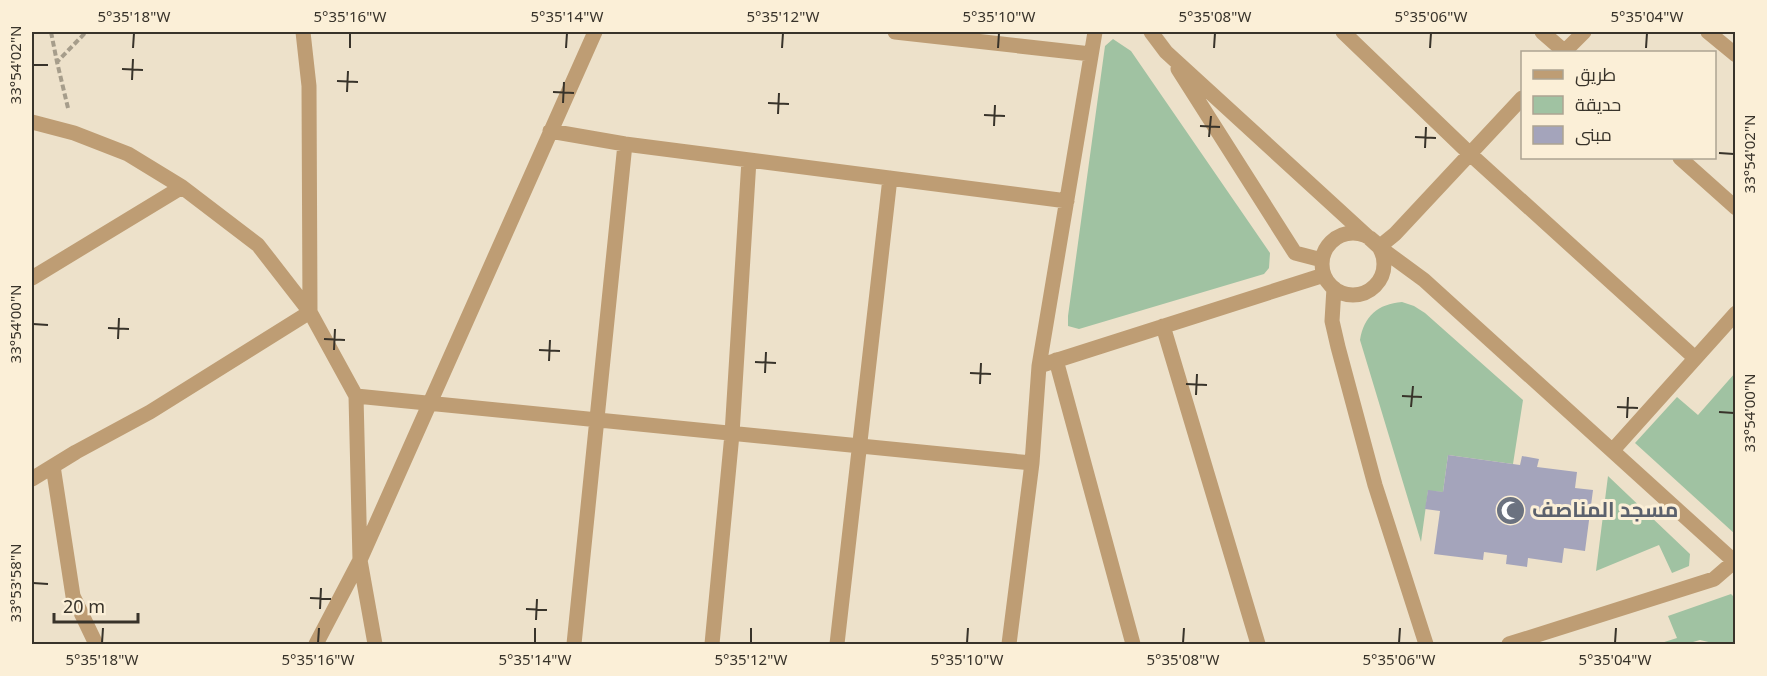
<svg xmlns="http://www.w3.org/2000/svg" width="1767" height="676" font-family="'Noto Sans',Cairo,sans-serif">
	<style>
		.green { fill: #a0c2a2 }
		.building { fill: #a4a4bb }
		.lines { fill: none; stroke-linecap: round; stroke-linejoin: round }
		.path { stroke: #a69d8b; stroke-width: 4; stroke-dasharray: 6 3; stroke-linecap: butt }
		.minor { stroke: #be9d74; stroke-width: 15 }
		.ticks { fill: none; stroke: #38332a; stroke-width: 2 }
		.labels { text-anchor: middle; stroke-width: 6; stroke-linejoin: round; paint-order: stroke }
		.worship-label { font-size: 21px; font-weight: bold; fill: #5b616d; stroke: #fbefd7; text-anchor: start }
		.neatline { fill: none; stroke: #38332a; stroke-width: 2 }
		.ticks-label { font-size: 15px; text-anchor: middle; fill: #38332a }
	</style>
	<rect width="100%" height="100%" fill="#ede1ca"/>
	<path class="green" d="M 1113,39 L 1131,51 L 1270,253 L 1269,268 L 1264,274 L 1079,329 L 1068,326 L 1068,316 L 1105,46 Z
		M 1402,302 L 1414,306 L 1425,313 L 1523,400 L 1513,464 L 1448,455 L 1443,492 L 1428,491 L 1421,542 L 1360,340 C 1364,316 1378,304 1402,302 Z
		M 1735,373 L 1735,534 L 1635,443 L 1677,397 L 1698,415 Z
		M 1608,476 L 1690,554 L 1689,566 L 1672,573 L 1659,545 L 1596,571 Z
		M 1731,594 L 1735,598 L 1735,644 L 1717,644 L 1700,640 L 1686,644 L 1658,644 L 1677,638 L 1668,616 Z"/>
	<path class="building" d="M 1448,455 L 1520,465 L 1522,456 L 1539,459 L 1537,467 L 1577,472 L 1575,488 L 1593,490 L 1585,551 L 1564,548 L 1562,563 L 1528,558 L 1527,567 L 1506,564 L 1507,555 L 1484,552 L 1483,560 L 1434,554 L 1440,511 L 1425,509 L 1428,490 L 1443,492 Z"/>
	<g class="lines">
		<path class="path" d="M 51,32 L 57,62
			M 68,108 L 57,62 L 86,32"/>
		<path class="minor" d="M 895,32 L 1091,54
			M 1151,32 L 1166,52 L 1379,247 L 1424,280 L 1736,563
			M 1343,32 L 1470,154 L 1695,358
			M 1542,32 L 1565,52
			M 1708,32 L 1736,55
			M 1564,52 L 1584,32
			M 1178,69 L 1295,253 L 1322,260
			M 32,122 L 74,133 L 128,154 L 182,187 L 258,245 L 310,312 L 356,396 L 1032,463
			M 550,131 L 625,144 L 1067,201
			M 1680,158 L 1736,208
			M1322 264a31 31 0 1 1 62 0a31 31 0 1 1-62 0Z
			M 1379,247 L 1395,234 L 1522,98
			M 32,278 L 182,187
			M 1334,288 L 1332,321 L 1338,347 L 1375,485 L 1426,644
			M 1163,326 L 1258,644
			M 1056,360 L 1133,644
			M 1039,366 L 1324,275
			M 356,396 L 360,560 L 375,644
			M 1613,450 L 1736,313
			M 53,466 L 73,596 L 96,644
			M 32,479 L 76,452 L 150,412 L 310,312 L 309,86 L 303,32
			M 316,644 L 360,560 L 595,32
			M 574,644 L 625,144
			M 712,644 L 732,434 L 749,160
			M 837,644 L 890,178
			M 1009,644 L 1032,463 L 1039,366 L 1095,32
			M 1509,644 L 1714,579 L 1736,560"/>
	</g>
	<path class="ticks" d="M 133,48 L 134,33M 350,48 L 350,33M 566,48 L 567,33M 782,48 L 783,33M 998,48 L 999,33M 1214,48 L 1215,33M 1430,48 L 1431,33M 1646,48 L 1647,33M 33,65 L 48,65M 122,69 L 143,70M 132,80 L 133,59M 337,81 L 358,82M 347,92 L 348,71M 553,92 L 574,93M 563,103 L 564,82M 768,103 L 789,104M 778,114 L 779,93M 984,115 L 1005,116M 994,126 L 995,105M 1200,126 L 1220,127M 1209,137 L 1211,116M 1415,137 L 1436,138M 1425,148 L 1426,127M 1719,153 L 1734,154M 33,324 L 48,325M 108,328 L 129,329M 118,339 L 119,318M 324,339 L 345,340M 334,350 L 335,329M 539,350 L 560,351M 549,361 L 550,340M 755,362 L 776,363M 765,373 L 766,352M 970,373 L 991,374M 980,384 L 981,363M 1186,384 L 1207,385M 1196,395 L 1197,374M 1402,396 L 1422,397M 1411,407 L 1413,386M 1617,407 L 1638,408M 1719,412 L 1734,413M 1627,418 L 1628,397M 33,583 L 48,584M 310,598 L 331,599M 320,609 L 321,588M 526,609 L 547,610M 536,620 L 537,599M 102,643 L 103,628M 318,643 L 319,628M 535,643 L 535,628M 751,643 L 751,628M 967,643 L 968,628M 1183,643 L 1184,628M 1399,643 L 1400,628M 1615,643 L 1616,628"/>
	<defs>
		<symbol id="mosque-disc" viewBox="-11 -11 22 22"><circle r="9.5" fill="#6b7280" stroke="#fbefd7"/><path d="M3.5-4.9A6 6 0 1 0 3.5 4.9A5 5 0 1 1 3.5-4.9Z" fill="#fff"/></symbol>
	</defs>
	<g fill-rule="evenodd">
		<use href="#mosque-disc" x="1494" y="494" width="33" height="33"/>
	</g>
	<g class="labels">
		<g class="worship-label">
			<text x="1532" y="517">مسجد المناصف</text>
		</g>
	</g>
	<rect width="1767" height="676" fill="none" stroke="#fbefd7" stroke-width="66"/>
	<rect x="1521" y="51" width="195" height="108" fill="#fbefd7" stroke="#ada492" stroke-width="1.5"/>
	<rect x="1533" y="70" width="30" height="9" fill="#be9d74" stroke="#ada492" stroke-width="1.5"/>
	<text x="1575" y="81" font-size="18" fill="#38332a">طريق</text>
	<rect x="1533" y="96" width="30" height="18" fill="#a0c2a2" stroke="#ada492" stroke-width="1.5"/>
	<text x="1575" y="111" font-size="18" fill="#38332a">حديقة</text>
	<rect x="1533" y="126" width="30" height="18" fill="#a4a4bb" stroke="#ada492" stroke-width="1.5"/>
	<text x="1575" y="141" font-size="18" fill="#38332a">مبنى</text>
	<path d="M54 613v9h84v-9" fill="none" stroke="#38332a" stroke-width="3"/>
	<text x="63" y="613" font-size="18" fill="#38332a" stroke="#fbefd7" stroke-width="4.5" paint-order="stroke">20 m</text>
	<rect x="33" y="33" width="1701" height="610" class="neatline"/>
	<g class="ticks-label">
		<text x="134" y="22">5°35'18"W</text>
		<text x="350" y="22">5°35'16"W</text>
		<text x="567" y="22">5°35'14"W</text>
		<text x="783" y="22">5°35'12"W</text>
		<text x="999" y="22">5°35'10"W</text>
		<text x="1215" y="22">5°35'08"W</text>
		<text x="1431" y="22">5°35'06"W</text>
		<text x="1647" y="22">5°35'04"W</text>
		<text transform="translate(16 65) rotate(-90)" y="5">33°54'02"N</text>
		<text transform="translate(1750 154) rotate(-90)" y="5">33°54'02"N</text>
		<text transform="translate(16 324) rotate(-90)" y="5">33°54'00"N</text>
		<text transform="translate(1750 413) rotate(-90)" y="5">33°54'00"N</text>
		<text transform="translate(16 583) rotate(-90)" y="5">33°53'58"N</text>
		<text x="102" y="665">5°35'18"W</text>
		<text x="318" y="665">5°35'16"W</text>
		<text x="535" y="665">5°35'14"W</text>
		<text x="751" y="665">5°35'12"W</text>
		<text x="967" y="665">5°35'10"W</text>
		<text x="1183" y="665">5°35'08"W</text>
		<text x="1399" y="665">5°35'06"W</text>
		<text x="1615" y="665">5°35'04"W</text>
	</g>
</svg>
